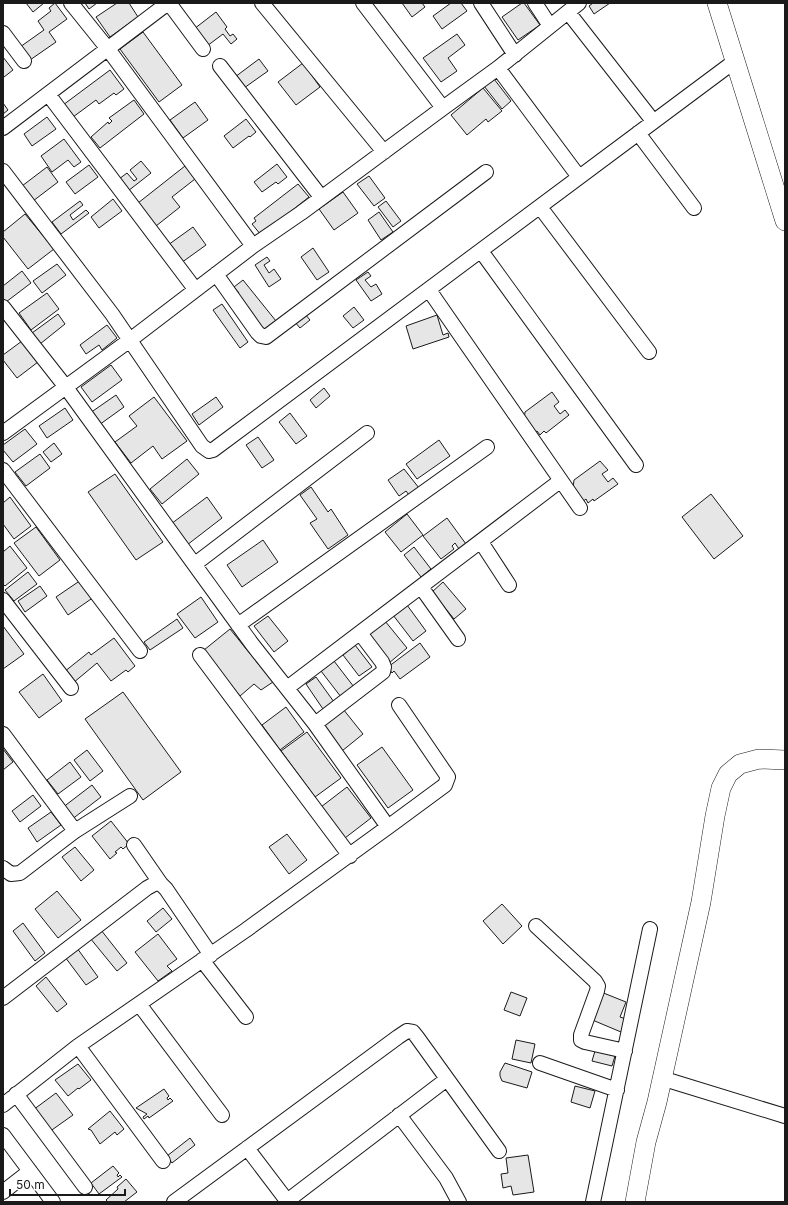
<svg xmlns="http://www.w3.org/2000/svg" width="788" height="1205" font-family="Inter,sans-serif">
	<style>
		.building { fill: #e6e6e6; stroke: #1a1a1a }
		.lines { fill: none; stroke-linecap: round; stroke-linejoin: round }
		.street-casing { stroke: #1a1a1a; stroke-width: 16 }
		.secondary-casing { stroke: #1a1a1a; stroke-width: 20 }
		.street { stroke: #fff; stroke-width: 14 }
		.secondary { stroke: #fff; stroke-width: 19 }
	</style>
	<rect width="100%" height="100%" fill="#fff"/>
	<path class="building" d="M 26,3 L 44,3 L 33,12 Z
		M 55,3 L 67,19 L 49,32 L 56,42 L 30,60 L 20,47 L 44,30 L 38,21 L 51,11 L 49,8 Z
		M 85,3 L 97,3 L 89,9 Z
		M 117,3 L 129,3 L 138,17 L 110,37 L 96,17 Z
		M 402,3 L 422,3 L 425,7 L 412,17 Z
		M 451,3 L 461,3 L 467,11 L 442,29 L 433,16 Z
		M 522,3 L 524,3 L 540,25 L 518,40 L 502,17 Z
		M 593,3 L 610,3 L 594,14 L 589,6 Z
		M 216,12 L 227,27 L 225,29 L 230,36 L 233,34 L 237,39 L 231,44 L 223,34 L 207,46 L 194,29 Z
		M 143,32 L 182,85 L 159,102 L 120,49 Z
		M 457,34 L 465,45 L 448,58 L 457,71 L 441,82 L 423,58 Z
		M 3,57 L 13,70 L 4,77 L 3,76 Z
		M 259,59 L 268,71 L 244,88 L 235,77 Z
		M 303,63 L 320,87 L 296,105 L 278,82 Z
		M 110,70 L 124,89 L 116,95 L 114,93 L 99,104 L 96,100 L 73,117 L 63,105 Z
		M 494,79 L 511,101 L 502,109 L 484,86 Z
		M 483,88 L 502,111 L 488,122 L 486,119 L 467,135 L 451,115 Z
		M 134,100 L 144,114 L 100,148 L 91,137 L 108,122 L 109,124 L 112,121 L 109,118 Z
		M 195,102 L 208,120 L 183,138 L 170,120 Z
		M 3,103 L 8,110 L 3,114 Z
		M 47,117 L 56,129 L 32,146 L 24,134 Z
		M 246,119 L 256,132 L 250,137 L 249,136 L 233,148 L 224,136 Z
		M 64,139 L 81,162 L 74,167 L 68,160 L 52,172 L 41,156 Z
		M 141,161 L 151,173 L 128,191 L 119,179 L 127,173 L 134,181 L 137,179 L 130,170 Z
		M 277,164 L 287,177 L 278,184 L 276,182 L 262,192 L 254,182 Z
		M 89,165 L 98,177 L 75,194 L 66,182 Z
		M 185,166 L 195,179 L 172,197 L 180,207 L 156,226 L 138,203 Z
		M 47,167 L 58,182 L 33,201 L 22,186 Z
		M 369,176 L 385,198 L 374,206 L 357,184 Z
		M 298,184 L 309,197 L 261,235 L 252,224 L 256,221 L 254,218 Z
		M 343,192 L 358,213 L 334,230 L 319,209 Z
		M 113,199 L 122,211 L 99,228 L 91,217 Z
		M 80,201 L 83,205 L 70,215 L 73,220 L 86,210 L 89,213 L 61,234 L 52,222 Z
		M 386,201 L 401,221 L 393,227 L 378,207 Z
		M 379,212 L 393,232 L 381,240 L 368,220 Z
		M 25,214 L 54,249 L 28,269 L 3,237 L 3,232 Z
		M 193,227 L 206,245 L 181,263 L 168,245 Z
		M 313,248 L 329,272 L 317,280 L 301,257 Z
		M 267,257 L 270,261 L 264,265 L 269,273 L 274,269 L 281,279 L 269,287 L 255,265 Z
		M 57,264 L 66,275 L 42,293 L 33,281 Z
		M 22,271 L 31,283 L 6,302 L 3,298 L 3,286 Z
		M 368,272 L 371,276 L 365,280 L 371,287 L 376,284 L 382,294 L 371,301 L 356,280 Z
		M 243,280 L 276,321 L 263,331 L 235,295 L 239,293 L 234,287 Z
		M 47,293 L 59,309 L 31,330 L 19,313 Z
		M 222,304 L 248,342 L 240,348 L 213,310 Z
		M 354,307 L 364,320 L 353,328 L 343,316 Z
		M 304,313 L 310,320 L 300,328 L 294,321 Z
		M 58,314 L 65,324 L 40,344 L 32,333 Z
		M 437,315 L 443,335 L 448,333 L 449,337 L 413,349 L 406,326 Z
		M 107,325 L 117,338 L 102,350 L 99,345 L 86,354 L 80,345 Z
		M 22,341 L 38,362 L 17,378 L 3,360 L 3,355 Z
		M 111,365 L 122,380 L 92,402 L 81,387 Z
		M 324,388 L 330,396 L 316,408 L 310,400 Z
		M 552,392 L 559,402 L 554,406 L 560,414 L 565,410 L 569,415 L 546,433 L 544,431 L 540,435 L 537,431 L 533,434 L 524,420 L 525,412 Z
		M 116,395 L 124,407 L 99,425 L 90,413 Z
		M 154,397 L 187,441 L 162,459 L 153,446 L 131,463 L 115,442 L 137,426 L 129,416 Z
		M 216,397 L 223,407 L 199,425 L 192,414 Z
		M 65,408 L 73,420 L 47,438 L 39,426 Z
		M 290,413 L 307,436 L 296,444 L 279,422 Z
		M 25,429 L 37,444 L 13,462 L 3,450 L 3,445 Z
		M 258,437 L 274,460 L 262,468 L 246,445 Z
		M 439,440 L 450,456 L 417,479 L 406,464 Z
		M 54,443 L 62,454 L 51,462 L 43,452 Z
		M 40,454 L 50,468 L 26,486 L 15,472 Z
		M 187,459 L 199,474 L 162,504 L 150,489 Z
		M 600,461 L 608,470 L 602,474 L 608,482 L 613,478 L 618,484 L 594,501 L 593,499 L 588,503 L 586,499 L 582,502 L 573,488 L 574,480 Z
		M 404,469 L 419,488 L 409,495 L 406,491 L 399,496 L 388,480 Z
		M 115,474 L 163,542 L 136,560 L 88,492 Z
		M 311,487 L 328,512 L 331,509 L 348,535 L 328,549 L 310,523 L 317,519 L 300,495 Z
		M 711,494 L 743,536 L 714,559 L 682,517 Z
		M 10,497 L 31,526 L 14,539 L 3,524 L 3,503 Z
		M 207,497 L 222,518 L 187,545 L 171,524 Z
		M 407,514 L 423,535 L 401,552 L 385,532 Z
		M 447,518 L 466,544 L 459,549 L 455,543 L 452,546 L 454,549 L 441,559 L 423,536 Z
		M 36,527 L 60,560 L 39,576 L 14,543 Z
		M 263,540 L 278,562 L 242,587 L 227,565 Z
		M 10,546 L 27,568 L 5,586 L 3,584 L 3,552 Z
		M 414,547 L 431,569 L 421,577 L 404,555 Z
		M 28,572 L 37,584 L 14,601 L 5,590 Z
		M 81,580 L 94,597 L 68,615 L 56,597 Z
		M 443,582 L 466,609 L 454,619 L 432,592 Z
		M 40,586 L 47,596 L 25,612 L 18,601 Z
		M 201,597 L 218,622 L 195,638 L 177,614 Z
		M 407,605 L 426,631 L 413,641 L 393,615 Z
		M 268,616 L 288,641 L 274,652 L 254,626 Z
		M 177,619 L 183,628 L 150,650 L 144,642 Z
		M 385,621 L 407,648 L 389,663 L 367,636 Z
		M 3,626 L 24,654 L 3,669 Z
		M 230,629 L 273,682 L 261,690 L 254,684 L 240,696 L 204,650 Z
		M 114,638 L 135,666 L 128,672 L 126,670 L 111,681 L 97,663 L 73,683 L 64,672 L 89,652 L 91,655 Z
		M 420,643 L 430,657 L 400,679 L 394,671 L 392,673 L 388,667 Z
		M 355,645 L 372,667 L 359,676 L 343,655 Z
		M 334,661 L 354,687 L 341,697 L 321,671 Z
		M 43,674 L 62,701 L 39,718 L 19,692 Z
		M 316,677 L 334,702 L 323,709 L 306,684 Z
		M 123,692 L 181,772 L 143,800 L 85,719 Z
		M 286,707 L 304,732 L 280,750 L 262,725 Z
		M 343,709 L 363,734 L 342,751 L 322,726 Z
		M 307,732 L 341,778 L 315,797 L 281,751 Z
		M 382,747 L 413,790 L 388,808 L 357,765 Z
		M 3,749 L 13,762 L 3,770 Z
		M 87,750 L 103,771 L 90,781 L 74,760 Z
		M 70,762 L 81,777 L 58,794 L 47,780 Z
		M 92,785 L 101,797 L 71,820 L 62,808 Z
		M 347,787 L 371,818 L 345,838 L 321,807 Z
		M 33,795 L 41,806 L 20,822 L 12,811 Z
		M 51,812 L 61,825 L 37,842 L 28,828 Z
		M 111,821 L 129,844 L 123,849 L 121,847 L 115,852 L 117,853 L 110,859 L 92,836 Z
		M 287,834 L 307,860 L 289,874 L 269,847 Z
		M 75,847 L 94,870 L 81,881 L 62,857 Z
		M 57,891 L 81,920 L 58,938 L 35,909 Z
		M 502,904 L 522,926 L 503,944 L 483,921 Z
		M 163,908 L 172,919 L 156,932 L 147,921 Z
		M 23,923 L 45,953 L 35,961 L 13,931 Z
		M 101,930 L 127,963 L 117,971 L 90,938 Z
		M 158,934 L 177,959 L 167,966 L 172,971 L 158,981 L 135,952 Z
		M 77,948 L 98,977 L 86,985 L 65,957 Z
		M 46,977 L 67,1004 L 57,1012 L 36,986 Z
		M 511,992 L 527,998 L 520,1016 L 504,1010 Z
		M 601,992 L 626,1002 L 620,1017 L 626,1019 L 621,1032 L 590,1019 Z
		M 516,1040 L 535,1044 L 531,1063 L 512,1059 Z
		M 595,1051 L 615,1056 L 612,1066 L 592,1061 Z
		M 505,1063 L 532,1072 L 527,1088 L 502,1081 L 500,1076 L 500,1072 Z
		M 78,1064 L 91,1080 L 79,1089 L 78,1088 L 68,1096 L 55,1080 Z
		M 575,1086 L 595,1091 L 590,1108 L 571,1102 Z
		M 164,1089 L 169,1096 L 167,1098 L 168,1100 L 170,1098 L 173,1101 L 149,1118 L 148,1116 L 144,1119 L 143,1117 L 147,1114 L 136,1108 Z
		M 56,1093 L 73,1115 L 49,1132 L 33,1110 Z
		M 110,1111 L 124,1129 L 117,1135 L 115,1132 L 100,1144 L 91,1130 L 88,1129 Z
		M 190,1138 L 195,1145 L 172,1163 L 167,1156 Z
		M 528,1155 L 534,1192 L 513,1195 L 511,1186 L 503,1188 L 501,1174 L 508,1173 L 506,1158 Z
		M 113,1166 L 119,1173 L 117,1175 L 118,1177 L 120,1175 L 122,1177 L 99,1194 L 91,1183 Z
		M 126,1179 L 137,1192 L 124,1202 L 108,1202 L 106,1200 L 118,1189 L 117,1187 Z"/>
	<g class="lines">
		<defs>
			<path id="street" d="M 71,3 L 108,49 L 253,246 L 301,213 L 443,108 L 498,68 L 579,3
				M 169,3 L 203,49
				M 262,3 L 384,152
				M 363,3 L 443,108
				M 481,3 L 515,55
				M 535,3 L 550,26
				M 568,12 L 653,121
				M 3,33 L 24,61
				M 220,66 L 321,197
				M 498,68 L 579,177
				M 48,94 L 195,289
				M 3,128 L 168,3
				M 638,133 L 694,208
				M 3,171 L 112,314 L 202,446 L 209,451 L 213,450 L 735,61
				M 540,207 L 649,352
				M 481,251 L 636,465
				M 216,274 L 257,332 L 261,336 L 266,337 L 486,172
				M 429,290 L 580,508
				M 3,307 L 65,386 L 252,644 L 315,724 L 388,827 L 246,930 L 78,1046 L 3,1105
				M 3,433 L 130,340 L 253,246
				M 3,470 L 140,651
				M 481,542 L 509,585
				M 195,564 L 367,433
				M 421,587 L 458,639
				M 3,600 L 71,688
				M 238,625 L 487,447
				M 200,655 L 350,856
				M 287,688 L 560,481
				M 315,724 L 383,672 L 384,667 L 382,662 L 360,633
				M 3,734 L 75,831
				M 388,827 L 445,785 L 448,777 L 399,705
				M 134,845 L 161,884
				M 3,868 L 11,874 L 20,873 L 75,831 L 130,796
				M 536,926 L 595,981 L 598,986 L 597,991 L 581,1035 L 581,1040 L 585,1042 L 625,1051
				M 202,960 L 246,1017
				M 3,998 L 147,888 L 156,883 L 161,884 L 166,889 L 211,955
				M 139,1004 L 222,1115
				M 78,1046 L 163,1161
				M 540,1063 L 617,1090
				M 661,1078 L 785,1116
				M 16,1094 L 85,1187
				M 399,1115 L 446,1178 L 459,1202
				M 3,1135 L 53,1202
				M 247,1148 L 288,1202
				M 3,1192 L 30,1171
				M 287,1201 L 447,1079
				M 174,1202 L 398,1037 L 407,1031 L 413,1032 L 417,1037 L 499,1151
				M 593,1202 L 650,929"/>
			<path id="secondary" d="M 717,3 L 785,221
				M 635,1202 L 646,1142 L 657,1102 L 701,902 L 715,816 L 721,788 L 728,774 L 740,764 L 759,759 L 785,760"/>
		</defs>
		<use href="#street" class="street-casing"/>
		<use href="#secondary" class="secondary-casing"/>
		<use href="#street" class="street"/>
		<use href="#secondary" class="secondary"/>
	</g>
	<rect width="788" height="1205" fill="none" stroke="#1a1a1a" stroke-width="8"/>
	<path d="M10 1189v6h115v-6" fill="none" stroke="#1a1a1a" stroke-width="2"/>
	<text x="16" y="1189" font-size="12" fill="#1a1a1a" stroke="#ffffff" stroke-width="3" paint-order="stroke">50 m</text>
</svg>
